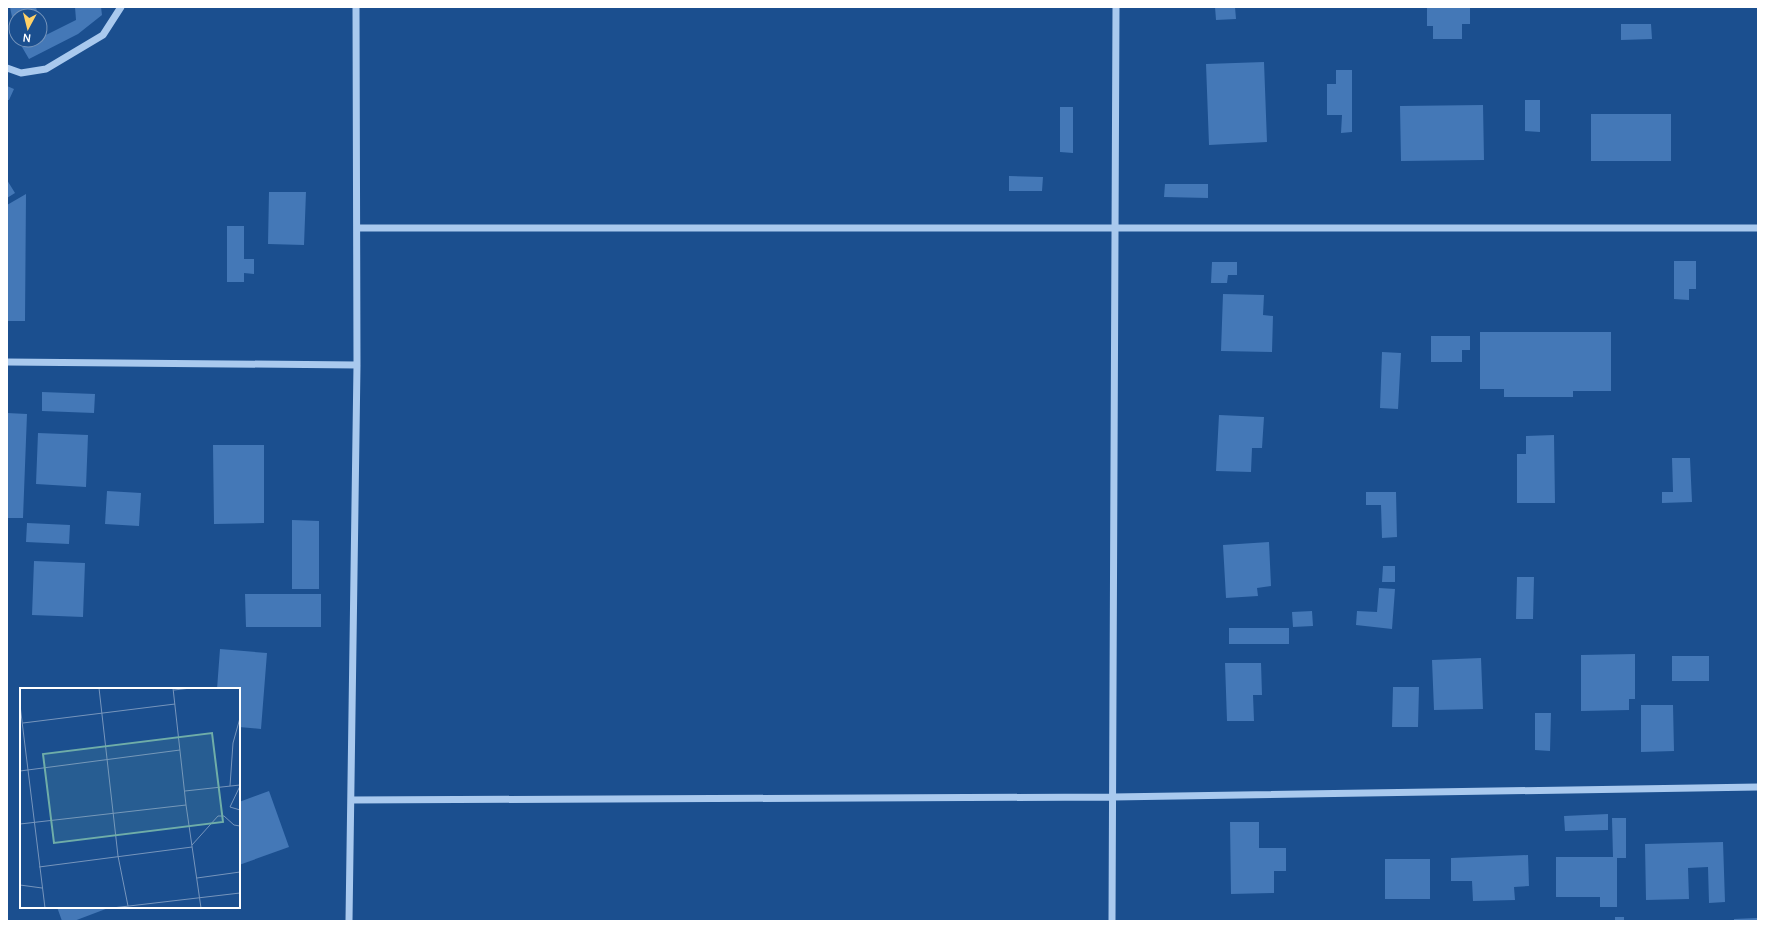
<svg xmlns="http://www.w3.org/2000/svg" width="1765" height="928" font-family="Manrope,sans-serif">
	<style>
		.building { fill: #4478b7 }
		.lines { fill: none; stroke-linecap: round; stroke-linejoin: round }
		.minor { stroke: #a9c9ee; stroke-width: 7 }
		.inset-road { fill: none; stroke: #7695bc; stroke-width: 1 }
		.view { fill: #6fada8; fill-opacity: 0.15; stroke: #6fada8; stroke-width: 2 }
		.inset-edge { fill: none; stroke: #fff; stroke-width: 2 }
	</style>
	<rect width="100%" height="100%" fill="#1b4f8f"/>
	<path class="building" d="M 10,7 L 36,7 L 38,16 L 16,16 L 16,26 L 14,27 Z
		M 75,7 L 101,7 L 102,15 L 78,34 L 29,59 L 22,47 L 76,20 Z
		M 1215,7 L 1235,7 L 1236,19 L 1216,20 Z
		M 1427,7 L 1470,7 L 1470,24 L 1462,24 L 1462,39 L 1433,39 L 1433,26 L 1427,26 Z
		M 1621,24 L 1651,24 L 1652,39 L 1621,40 Z
		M 1264,62 L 1267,142 L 1209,145 L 1206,64 Z
		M 1336,70 L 1352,70 L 1352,132 L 1341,133 L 1342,115 L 1327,115 L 1327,84 L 1336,84 Z
		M 7,86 L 14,89 L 9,100 L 7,100 Z
		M 1525,100 L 1540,100 L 1540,132 L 1525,131 Z
		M 1483,105 L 1484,160 L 1401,161 L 1400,106 Z
		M 1060,107 L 1073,107 L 1073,153 L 1060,152 Z
		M 1591,114 L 1671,114 L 1671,161 L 1591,161 Z
		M 1009,176 L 1043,177 L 1042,191 L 1009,191 Z
		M 7,180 L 15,193 L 7,198 Z
		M 1165,184 L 1208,184 L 1208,198 L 1164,197 Z
		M 269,192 L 306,192 L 304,245 L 268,244 Z
		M 26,194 L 25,321 L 7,321 L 7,205 Z
		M 227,226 L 244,226 L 244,259 L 254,259 L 254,274 L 244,273 L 244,282 L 227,282 Z
		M 1674,261 L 1696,261 L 1696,289 L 1689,289 L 1689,300 L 1674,299 Z
		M 1212,262 L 1237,262 L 1237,275 L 1228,275 L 1227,283 L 1211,283 Z
		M 1223,294 L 1264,295 L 1263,315 L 1273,316 L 1272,352 L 1221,351 Z
		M 1480,332 L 1611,332 L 1611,391 L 1573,391 L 1573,397 L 1504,397 L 1504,389 L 1480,389 Z
		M 1431,336 L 1470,336 L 1470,350 L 1462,350 L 1462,362 L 1431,362 Z
		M 1382,352 L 1401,353 L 1398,409 L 1380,408 Z
		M 42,392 L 95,394 L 94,413 L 42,411 Z
		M 7,413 L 27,414 L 23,518 L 7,518 Z
		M 1219,415 L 1264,417 L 1262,448 L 1252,448 L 1251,472 L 1216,471 Z
		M 38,433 L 88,435 L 86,487 L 36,484 Z
		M 1554,435 L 1555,503 L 1517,503 L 1517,454 L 1526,454 L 1526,436 Z
		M 213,445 L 264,445 L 264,523 L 214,524 Z
		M 1672,458 L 1690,458 L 1692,502 L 1662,503 L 1662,492 L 1673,492 Z
		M 107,491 L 141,493 L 139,526 L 105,524 Z
		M 1366,492 L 1396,492 L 1397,537 L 1382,538 L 1381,505 L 1366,505 Z
		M 292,520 L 319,521 L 319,589 L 292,589 Z
		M 27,523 L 70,525 L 69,544 L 26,542 Z
		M 1269,542 L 1271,586 L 1257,588 L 1258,596 L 1226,598 L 1223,545 Z
		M 34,561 L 85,563 L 83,617 L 32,615 Z
		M 1383,566 L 1395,566 L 1395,582 L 1382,582 Z
		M 1517,577 L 1534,577 L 1533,619 L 1516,619 Z
		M 1379,588 L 1395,589 L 1392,629 L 1356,625 L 1357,611 L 1377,612 Z
		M 245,594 L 321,594 L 321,627 L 246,627 Z
		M 1312,611 L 1313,626 L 1293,627 L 1292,612 Z
		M 1229,628 L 1289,628 L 1289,644 L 1229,644 Z
		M 220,649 L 267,653 L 261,729 L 239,727 L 239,689 L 217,689 Z
		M 1635,654 L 1635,699 L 1629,699 L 1629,710 L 1581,711 L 1581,655 Z
		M 1672,656 L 1709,656 L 1709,681 L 1672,681 Z
		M 1481,658 L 1483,709 L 1434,710 L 1432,660 Z
		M 1225,663 L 1261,663 L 1262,695 L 1253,695 L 1254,721 L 1227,721 Z
		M 1393,687 L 1419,687 L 1418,727 L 1392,727 Z
		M 1641,705 L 1673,705 L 1674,751 L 1641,752 Z
		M 1535,713 L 1551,713 L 1550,751 L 1535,750 Z
		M 269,791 L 289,847 L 239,865 L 239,802 Z
		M 1608,814 L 1608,830 L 1565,831 L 1564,816 Z
		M 1612,818 L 1626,818 L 1626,858 L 1617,858 L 1617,907 L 1600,907 L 1600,897 L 1556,897 L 1556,857 L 1613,857 Z
		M 1230,822 L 1259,822 L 1259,848 L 1286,848 L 1286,871 L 1274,871 L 1274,893 L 1231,894 Z
		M 1723,842 L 1725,902 L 1709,903 L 1708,867 L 1688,868 L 1689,899 L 1646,900 L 1645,844 Z
		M 1528,855 L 1529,886 L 1514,887 L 1515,900 L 1473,901 L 1472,881 L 1451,881 L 1451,858 Z
		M 1385,859 L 1430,859 L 1430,899 L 1385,899 Z
		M 57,907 L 111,907 L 74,921 L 62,921 Z
		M 1615,917 L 1624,917 L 1624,921 L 1615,921 Z
		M 1757,918 L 1757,921 L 1734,921 L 1734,919 Z"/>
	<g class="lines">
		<path class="minor" d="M 7,68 L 21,73 L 46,69 L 103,35 L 121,7
			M 358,228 L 1758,228
			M 7,362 L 357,365
			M 351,800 L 1113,797 L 1758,787
			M 349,921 L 357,365 L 356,7
			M 1112,921 L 1116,7"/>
	</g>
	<g transform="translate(20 688)">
		<rect width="220" height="220" fill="#1b4f8f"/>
		<path class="inset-road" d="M 79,0 L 98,168 L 108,218M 153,0 L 166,117 L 181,220M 154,2 L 171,0M 0,17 L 25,220M 3,35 L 155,16M 0,83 L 160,62M 210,98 L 213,55 L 220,30M 220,98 L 210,119 L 220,122M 165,103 L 220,97M 0,136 L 166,117M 172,157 L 198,128 L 204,128 L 214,137 L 220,138M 19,179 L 172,159M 177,190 L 220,184M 0,197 L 22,200M 92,220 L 220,205"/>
		<path class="view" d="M 192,45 L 203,134 L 34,155 L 23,66 Z"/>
		<rect width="220" height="220" class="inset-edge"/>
	</g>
	<rect width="1765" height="928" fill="none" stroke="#ffffff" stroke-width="16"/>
	<g transform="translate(28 28) rotate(187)"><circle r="19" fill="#1b4f8f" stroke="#7695bc"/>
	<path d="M0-3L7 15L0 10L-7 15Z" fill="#ffd166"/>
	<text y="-6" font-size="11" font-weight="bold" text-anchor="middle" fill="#ffffff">N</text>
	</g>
</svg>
